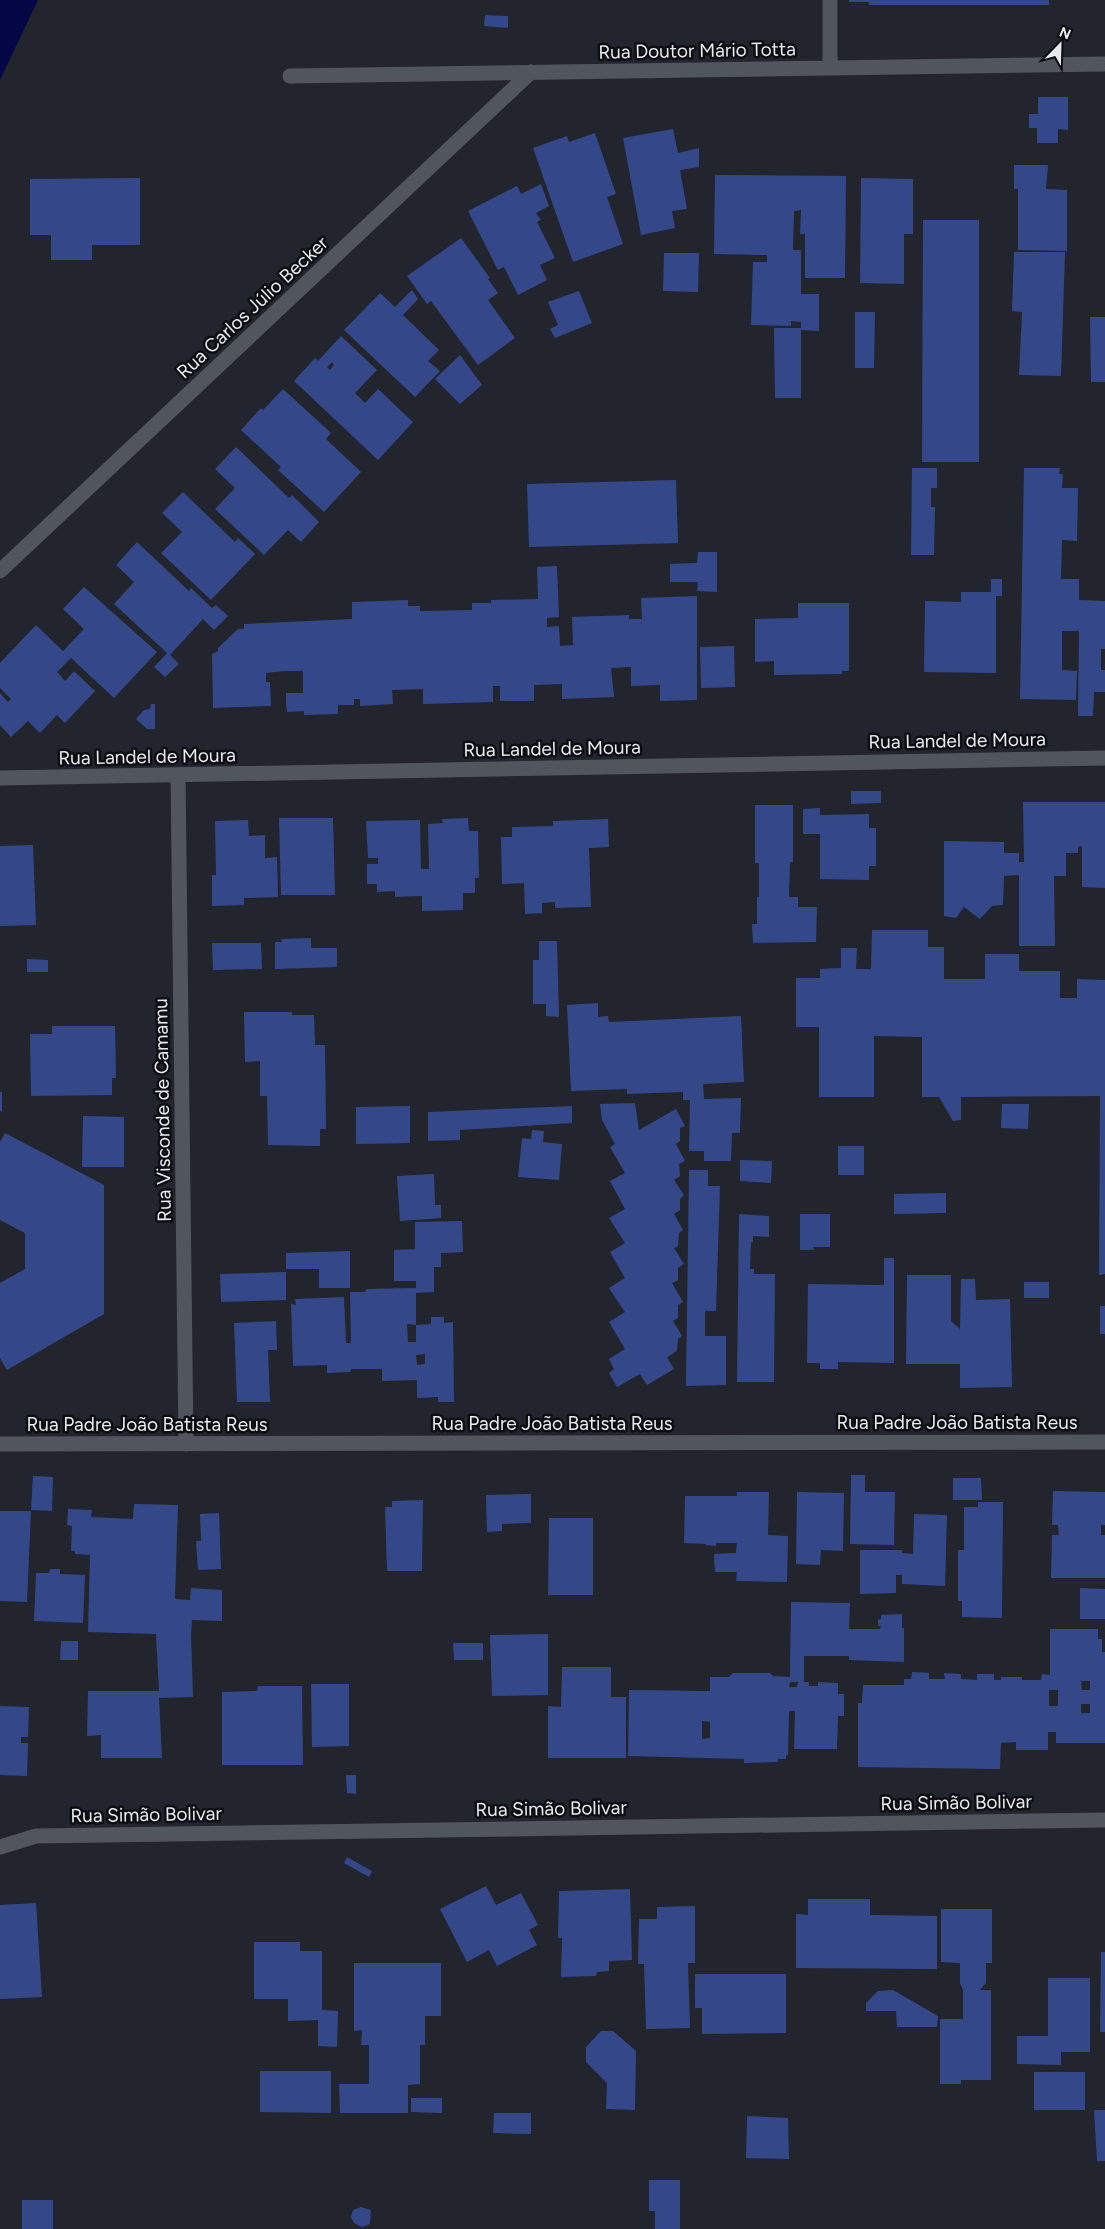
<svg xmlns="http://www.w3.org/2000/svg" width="1105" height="2229" font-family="Figtree,sans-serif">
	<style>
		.water { fill: #050745 }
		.building { fill: #344889; fill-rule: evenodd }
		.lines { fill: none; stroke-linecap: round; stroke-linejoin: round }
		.street { stroke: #51555e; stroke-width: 15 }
		.secondary { stroke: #51555e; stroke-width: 15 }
		.labels { text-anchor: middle; stroke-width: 5; stroke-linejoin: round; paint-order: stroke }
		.street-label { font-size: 19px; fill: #e8eaf0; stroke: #0d0e12 }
	</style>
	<rect width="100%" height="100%" fill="#22252d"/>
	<path class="water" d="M 0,0 L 38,0 L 0,80 Z"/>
	<path class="building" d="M 849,0 L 1049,0 L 1049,5 L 869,5 L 869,2 L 849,2 Z
		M 485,15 L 508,16 L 508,28 L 484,26 Z
		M 1038,97 L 1068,97 L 1068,130 L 1058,129 L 1058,143 L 1037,143 L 1037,128 L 1029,128 L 1029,114 L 1038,114 Z
		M 673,129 L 678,153 L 699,148 L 699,167 L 680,170 L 687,209 L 672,211 L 675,228 L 641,235 L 623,138 Z
		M 595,133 L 616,194 L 607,197 L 623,244 L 573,262 L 533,148 L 567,136 L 569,142 Z
		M 1014,165 L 1048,165 L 1046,189 L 1067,190 L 1067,251 L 1018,250 L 1018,189 L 1014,189 Z
		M 715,175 L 846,176 L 845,278 L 805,278 L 805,234 L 800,234 L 801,210 L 794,211 L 793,250 L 801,250 L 801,294 L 819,294 L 819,331 L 801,330 L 801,398 L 775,398 L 774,328 L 801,328 L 801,322 L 791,321 L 791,326 L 751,325 L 753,262 L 767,262 L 767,255 L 714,254 Z
		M 140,178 L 140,245 L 92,245 L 92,260 L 51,260 L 51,235 L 30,235 L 30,179 Z
		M 861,178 L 913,179 L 913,234 L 904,234 L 904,284 L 860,283 Z
		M 541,184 L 549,206 L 536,213 L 541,220 L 537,222 L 555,258 L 540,265 L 547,280 L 518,295 L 504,267 L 498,270 L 468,211 L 517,186 L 521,194 Z
		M 923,220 L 979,220 L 979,462 L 922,462 Z
		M 461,238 L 490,278 L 488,279 L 498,293 L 488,300 L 515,338 L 478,365 L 431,301 L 427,304 L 407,276 Z
		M 1014,252 L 1065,252 L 1061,376 L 1019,375 L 1022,312 L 1012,311 Z
		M 664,253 L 699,253 L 698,292 L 663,291 Z
		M 412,290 L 418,299 L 403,315 L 439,350 L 428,361 L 440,371 L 415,397 L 344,330 L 380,293 L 395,307 Z
		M 579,291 L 592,323 L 555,338 L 550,329 L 558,325 L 548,302 Z
		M 855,312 L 875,312 L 874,368 L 855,368 Z
		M 1090,317 L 1105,317 L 1105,382 L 1091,382 Z
		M 341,336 L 377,370 L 355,393 L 365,403 L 378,389 L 413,422 L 378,460 L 294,381 L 315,358 L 318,361 ZM 332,362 L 334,365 L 330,370 L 327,367 Z
		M 460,355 L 482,385 L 460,404 L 435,379 Z
		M 283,389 L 331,433 L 326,439 L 361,472 L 324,512 L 278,470 L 281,467 L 241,430 L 261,408 L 263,410 Z
		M 236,447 L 289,498 L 292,495 L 319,522 L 301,542 L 288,530 L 264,555 L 215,509 L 235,488 L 215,469 Z
		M 912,468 L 937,468 L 937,488 L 931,488 L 931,507 L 935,507 L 934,555 L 911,555 Z
		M 1024,468 L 1060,468 L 1059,474 L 1063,474 L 1062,488 L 1078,488 L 1077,541 L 1062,540 L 1061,579 L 1079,579 L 1079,600 L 1105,601 L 1105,649 L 1101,649 L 1101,670 L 1105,670 L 1105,692 L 1094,692 L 1093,716 L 1078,716 L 1079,631 L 1062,631 L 1062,670 L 1077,671 L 1076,700 L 1020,699 Z
		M 676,480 L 678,543 L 529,547 L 527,484 Z
		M 183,492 L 235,542 L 238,538 L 255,554 L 211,600 L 161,553 L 182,532 L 162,513 Z
		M 137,542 L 189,591 L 191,588 L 212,608 L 216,605 L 228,616 L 214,630 L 203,619 L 170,655 L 179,664 L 165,677 L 154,667 L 167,653 L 114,604 L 134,582 L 116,565 Z
		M 698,552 L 717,552 L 717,592 L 697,591 L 698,582 L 670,582 L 670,564 L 697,563 Z
		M 557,566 L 559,617 L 547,618 L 547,627 L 559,626 L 560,646 L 573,645 L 572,617 L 629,615 L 629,619 L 642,619 L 641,598 L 697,596 L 697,700 L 660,701 L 660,685 L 631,686 L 631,667 L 611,668 L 614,697 L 562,699 L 562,684 L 534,685 L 534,701 L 500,701 L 500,686 L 493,686 L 493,702 L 423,704 L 423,689 L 392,690 L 393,704 L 360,706 L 360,699 L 354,699 L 354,705 L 338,705 L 338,714 L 304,715 L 304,711 L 287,712 L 286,702 L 286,693 L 303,693 L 303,671 L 285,671 L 266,673 L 266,682 L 270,682 L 271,706 L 213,708 L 212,654 L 218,651 L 218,648 L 238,629 L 244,629 L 244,624 L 352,619 L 352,602 L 408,600 L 408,606 L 420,606 L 420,611 L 472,610 L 472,603 L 491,603 L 491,600 L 538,599 L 537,567 Z
		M 991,579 L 1002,579 L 1002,596 L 996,596 L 996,673 L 924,672 L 925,601 L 961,602 L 961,592 L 991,592 Z
		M 84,587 L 157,652 L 114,698 L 71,658 L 57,672 L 65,681 L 74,671 L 95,691 L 65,723 L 57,715 L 40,733 L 28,721 L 11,737 L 0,725 L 0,693 L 8,702 L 11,699 L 0,688 L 0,663 L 36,625 L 63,651 L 84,629 L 63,609 Z
		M 798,603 L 849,603 L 849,671 L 842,671 L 842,674 L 774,675 L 774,661 L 755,662 L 755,619 L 798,618 Z
		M 734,646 L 735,687 L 701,688 L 700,647 Z
		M 151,704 L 155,704 L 155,729 L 147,729 L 136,719 L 144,710 L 150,709 Z
		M 851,791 L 881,791 L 881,803 L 851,804 Z
		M 1023,802 L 1105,802 L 1105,888 L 1082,887 L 1082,846 L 1078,847 L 1078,853 L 1066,853 L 1066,876 L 1054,876 L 1055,946 L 1019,946 L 1019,875 L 1004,876 L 1003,905 L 992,906 L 980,919 L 964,907 L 956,918 L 944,916 L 944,841 L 1004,842 L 1004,853 L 1019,853 L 1019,862 L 1024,862 Z
		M 755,805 L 793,805 L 793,862 L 790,862 L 789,897 L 798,897 L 798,907 L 817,907 L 816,942 L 753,943 L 752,924 L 757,924 L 757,897 L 759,897 L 759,863 L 755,863 Z
		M 820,808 L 820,815 L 869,814 L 869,828 L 876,828 L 876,866 L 869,866 L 869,880 L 820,879 L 820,834 L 803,834 L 803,809 Z
		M 279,818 L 333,818 L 335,895 L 281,895 Z
		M 468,818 L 469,831 L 478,831 L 479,878 L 475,878 L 475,893 L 463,893 L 463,910 L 422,911 L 422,896 L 395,897 L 395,891 L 377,892 L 377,884 L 367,884 L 367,864 L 378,864 L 378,858 L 368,858 L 366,821 L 420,820 L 421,869 L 429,869 L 428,824 L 443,823 L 442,819 Z
		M 608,819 L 609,847 L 589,848 L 591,907 L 555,908 L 555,902 L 542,903 L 542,913 L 525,914 L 524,883 L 502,884 L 501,837 L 512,837 L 512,827 L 553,826 L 553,821 Z
		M 248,820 L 249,836 L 265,835 L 265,858 L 277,857 L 278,897 L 244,898 L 244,905 L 212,906 L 212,875 L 216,875 L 215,821 Z
		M 33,845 L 36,925 L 0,926 L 0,846 Z
		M 872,930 L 928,930 L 928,947 L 944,947 L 944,979 L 985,979 L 985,954 L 1019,954 L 1019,971 L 1060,971 L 1060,998 L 1077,998 L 1077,979 L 1105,980 L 1105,1274 L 1099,1275 L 1100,1096 L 961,1097 L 961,1120 L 953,1121 L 939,1097 L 922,1097 L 922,1037 L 874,1036 L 874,1097 L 819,1097 L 819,1027 L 796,1027 L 796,978 L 820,978 L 820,969 L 841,968 L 841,948 L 857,948 L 856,969 L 871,969 Z
		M 311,938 L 311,948 L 337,948 L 337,967 L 275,969 L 275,942 L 282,942 L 281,939 Z
		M 539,941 L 557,941 L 559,1017 L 546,1016 L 546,1004 L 533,1004 L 533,960 L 539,960 Z
		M 212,943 L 261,943 L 262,969 L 213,970 Z
		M 27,959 L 48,960 L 48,972 L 27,972 Z
		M 598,1003 L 598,1017 L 608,1016 L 609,1022 L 741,1016 L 744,1082 L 703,1084 L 704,1099 L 741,1098 L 740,1133 L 732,1133 L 731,1161 L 704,1161 L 704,1151 L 689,1151 L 690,1100 L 683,1100 L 683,1092 L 627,1094 L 627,1089 L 571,1091 L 567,1005 Z
		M 244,1012 L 292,1012 L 292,1015 L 314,1015 L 315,1045 L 325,1045 L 326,1129 L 320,1129 L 320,1146 L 268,1145 L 267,1096 L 260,1096 L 260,1061 L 245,1062 Z
		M 52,1026 L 115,1026 L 116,1078 L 112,1078 L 112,1095 L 31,1096 L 30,1034 L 52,1034 Z
		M 0,1092 L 2,1092 L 2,1112 L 0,1111 Z
		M 635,1103 L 639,1130 L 676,1109 L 685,1126 L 680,1128 L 680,1141 L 676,1144 L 685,1161 L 679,1164 L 680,1176 L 674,1180 L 684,1195 L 680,1199 L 680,1210 L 674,1214 L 683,1230 L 679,1233 L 678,1246 L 674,1248 L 684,1264 L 678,1268 L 678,1280 L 672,1283 L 683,1302 L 678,1305 L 678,1318 L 673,1321 L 682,1336 L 678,1339 L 677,1351 L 667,1357 L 674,1369 L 647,1385 L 640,1374 L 617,1387 L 609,1373 L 614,1369 L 609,1359 L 625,1349 L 609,1322 L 625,1312 L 609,1288 L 625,1278 L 610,1252 L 625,1243 L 609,1218 L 625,1209 L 610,1181 L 625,1173 L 610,1147 L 615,1144 L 602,1120 L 600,1104 Z
		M 1002,1104 L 1029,1104 L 1028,1129 L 1001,1128 Z
		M 410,1106 L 410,1143 L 356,1144 L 356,1107 Z
		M 572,1106 L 572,1123 L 460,1130 L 460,1140 L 428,1141 L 428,1112 Z
		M 83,1116 L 124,1117 L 124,1167 L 82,1167 Z
		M 532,1130 L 544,1131 L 543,1142 L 562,1144 L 559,1180 L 518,1177 L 522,1138 L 531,1139 Z
		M 5,1133 L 104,1185 L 104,1314 L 7,1370 L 0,1358 L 0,1283 L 25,1269 L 25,1233 L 0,1220 L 0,1142 Z
		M 838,1146 L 864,1146 L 864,1175 L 838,1175 Z
		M 740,1160 L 772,1161 L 771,1183 L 740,1181 Z
		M 689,1170 L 708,1170 L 708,1186 L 720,1186 L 716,1311 L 705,1311 L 705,1336 L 726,1336 L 726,1385 L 686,1386 Z
		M 434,1174 L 435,1205 L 441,1205 L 441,1218 L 400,1221 L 397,1176 Z
		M 946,1193 L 946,1213 L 894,1214 L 894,1194 Z
		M 739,1214 L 769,1216 L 769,1237 L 753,1236 L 753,1242 L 751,1242 L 750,1269 L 754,1269 L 754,1274 L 775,1274 L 774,1382 L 737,1382 Z
		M 800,1214 L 830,1214 L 830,1247 L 813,1247 L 814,1250 L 800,1250 Z
		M 462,1221 L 463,1252 L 441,1253 L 441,1267 L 434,1267 L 434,1292 L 416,1293 L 416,1325 L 407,1324 L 408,1342 L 416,1342 L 416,1325 L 431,1324 L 431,1317 L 444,1317 L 444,1323 L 453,1322 L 454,1402 L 438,1402 L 438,1397 L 417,1398 L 417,1380 L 382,1381 L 382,1369 L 351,1369 L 350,1372 L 327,1373 L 327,1365 L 293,1366 L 291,1304 L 296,1305 L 295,1299 L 344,1297 L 346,1343 L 351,1343 L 350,1292 L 365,1292 L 366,1289 L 416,1288 L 416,1281 L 394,1281 L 394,1250 L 415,1249 L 415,1222 ZM 425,1354 L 425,1364 L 417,1365 L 416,1355 Z
		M 350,1251 L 350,1288 L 319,1288 L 319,1269 L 286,1269 L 286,1253 Z
		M 884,1258 L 894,1258 L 894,1363 L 838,1362 L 838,1369 L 820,1369 L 820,1363 L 807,1363 L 808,1284 L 884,1285 Z
		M 286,1272 L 286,1300 L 221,1302 L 220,1274 Z
		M 907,1275 L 951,1275 L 951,1321 L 960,1329 L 961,1279 L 975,1279 L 976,1300 L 1010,1299 L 1012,1387 L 960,1388 L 960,1364 L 906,1364 Z
		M 1024,1282 L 1049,1282 L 1049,1298 L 1024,1298 Z
		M 1100,1306 L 1105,1306 L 1105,1334 L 1100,1334 Z
		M 276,1321 L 277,1350 L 268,1350 L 270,1402 L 237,1402 L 234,1323 Z
		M 851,1475 L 865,1475 L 865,1492 L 895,1492 L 894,1545 L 850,1544 Z
		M 33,1476 L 53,1477 L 52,1511 L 31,1510 Z
		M 953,1478 L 981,1478 L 982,1500 L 953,1500 Z
		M 1053,1491 L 1105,1492 L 1105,1525 L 1101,1525 L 1101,1535 L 1105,1535 L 1105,1578 L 1051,1578 L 1052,1535 L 1059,1535 L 1058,1525 L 1052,1525 Z
		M 737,1492 L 769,1492 L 768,1535 L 788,1536 L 787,1582 L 736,1581 L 737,1572 L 715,1572 L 714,1554 L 736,1553 L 737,1543 L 716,1543 L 716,1546 L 706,1545 L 706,1544 L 684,1543 L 685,1496 L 737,1496 Z
		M 797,1492 L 844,1493 L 843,1551 L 821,1550 L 820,1565 L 796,1564 Z
		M 531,1494 L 531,1523 L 502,1524 L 502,1531 L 487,1532 L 486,1495 Z
		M 423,1500 L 422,1571 L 387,1571 L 385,1507 L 392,1507 L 392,1501 Z
		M 978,1502 L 1003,1502 L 1002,1618 L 962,1617 L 962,1601 L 958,1601 L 958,1550 L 964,1550 L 964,1507 L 978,1507 Z
		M 134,1504 L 178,1505 L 175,1599 L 190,1600 L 191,1588 L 222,1590 L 222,1621 L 192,1620 L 191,1634 L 193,1697 L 159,1698 L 162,1758 L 101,1758 L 101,1735 L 87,1736 L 88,1691 L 159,1691 L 156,1634 L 88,1632 L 90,1555 L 75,1554 L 75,1551 L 71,1551 L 72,1526 L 67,1525 L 68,1509 L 92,1510 L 91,1517 L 133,1519 Z
		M 0,1511 L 31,1511 L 27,1602 L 0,1601 Z
		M 219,1513 L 221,1569 L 198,1570 L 196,1541 L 201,1541 L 200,1514 Z
		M 914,1514 L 947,1515 L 945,1586 L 902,1584 L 902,1575 L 896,1575 L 896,1593 L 860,1594 L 860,1550 L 902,1550 L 902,1553 L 913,1554 Z
		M 549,1518 L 593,1518 L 593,1595 L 548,1595 Z
		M 50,1569 L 60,1569 L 60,1574 L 85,1575 L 83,1623 L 34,1621 L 36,1573 L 49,1573 Z
		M 1080,1588 L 1105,1589 L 1105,1619 L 1080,1619 Z
		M 791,1602 L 850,1603 L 849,1629 L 880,1629 L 881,1626 L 878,1626 L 878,1620 L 881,1619 L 881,1615 L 902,1614 L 902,1628 L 904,1628 L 904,1662 L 849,1660 L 849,1656 L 804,1656 L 804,1682 L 809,1682 L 809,1686 L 818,1686 L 818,1682 L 838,1683 L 838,1694 L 844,1694 L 844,1716 L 838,1716 L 837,1749 L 794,1749 L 795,1711 L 789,1711 L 788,1755 L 786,1755 L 786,1759 L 778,1759 L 778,1762 L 744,1763 L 744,1759 L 628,1756 L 629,1690 L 710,1691 L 710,1677 L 729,1677 L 733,1673 L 770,1673 L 773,1676 L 790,1677 ZM 790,1682 L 798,1682 L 797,1687 L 789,1687 ZM 702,1721 L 710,1722 L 710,1738 L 702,1739 Z
		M 1050,1629 L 1098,1629 L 1098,1639 L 1102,1639 L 1102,1652 L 1105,1652 L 1105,1743 L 1056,1743 L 1056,1732 L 1048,1732 L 1048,1750 L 1016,1750 L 1016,1742 L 1001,1743 L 1000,1769 L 858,1767 L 858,1703 L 862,1703 L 863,1685 L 904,1685 L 904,1679 L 911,1679 L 912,1672 L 929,1673 L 929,1679 L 945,1679 L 944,1673 L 961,1674 L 961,1679 L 977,1680 L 977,1674 L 994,1674 L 994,1680 L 1001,1680 L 1001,1677 L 1022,1677 L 1022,1680 L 1041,1680 L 1042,1674 L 1050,1675 ZM 1081,1681 L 1090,1681 L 1090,1690 L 1082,1690 ZM 1049,1690 L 1058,1690 L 1058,1706 L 1049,1706 ZM 1081,1704 L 1090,1704 L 1090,1713 L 1081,1713 Z
		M 548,1634 L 548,1695 L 492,1696 L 490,1635 Z
		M 61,1641 L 78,1641 L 78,1660 L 60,1660 Z
		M 453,1643 L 483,1643 L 483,1660 L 454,1660 Z
		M 562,1667 L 611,1667 L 611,1697 L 626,1697 L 626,1758 L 548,1758 L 548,1706 L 561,1707 Z
		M 311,1684 L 349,1684 L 349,1746 L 312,1747 Z
		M 258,1686 L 302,1686 L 303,1765 L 222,1765 L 222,1692 L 257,1691 Z
		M 0,1706 L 29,1707 L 28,1737 L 21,1737 L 21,1743 L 28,1743 L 27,1776 L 0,1775 Z
		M 346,1775 L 356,1775 L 356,1794 L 347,1793 Z
		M 347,1857 L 372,1871 L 369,1877 L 344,1863 Z
		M 486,1886 L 496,1905 L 521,1893 L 538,1925 L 529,1930 L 537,1945 L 497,1966 L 489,1950 L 467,1962 L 440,1909 Z
		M 630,1889 L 632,1960 L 609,1961 L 609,1971 L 597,1972 L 596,1976 L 561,1977 L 562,1938 L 558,1938 L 559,1891 Z
		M 808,1899 L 870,1899 L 870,1915 L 937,1916 L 937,1969 L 796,1968 L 796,1914 L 808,1915 Z
		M 36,1903 L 42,1997 L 0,1999 L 0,1905 Z
		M 695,1906 L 695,1963 L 688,1963 L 690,2028 L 646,2029 L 644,1964 L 638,1964 L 639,1919 L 657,1919 L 657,1907 Z
		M 941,1909 L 992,1909 L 992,1963 L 986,1963 L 986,1983 L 980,1990 L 991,1990 L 991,2080 L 961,2080 L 961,2084 L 940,2084 L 940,2019 L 963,2019 L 963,1990 L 960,1983 L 960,1963 L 941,1962 Z
		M 254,1942 L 300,1942 L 300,1951 L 322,1951 L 322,2010 L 338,2011 L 337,2047 L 318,2046 L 318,2020 L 288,2021 L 288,1999 L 254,1999 Z
		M 1101,1952 L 1105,1952 L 1105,2032 L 1100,2032 Z
		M 354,1963 L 441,1963 L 441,2016 L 425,2016 L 425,2045 L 420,2045 L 420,2084 L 408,2085 L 408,2113 L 340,2113 L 339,2084 L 369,2084 L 369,2045 L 361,2045 L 362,2030 L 354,2031 Z
		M 695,1974 L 786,1974 L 786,2033 L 702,2034 L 702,2008 L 695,2008 Z
		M 1048,1978 L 1090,1978 L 1090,2052 L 1061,2052 L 1061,2065 L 1017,2064 L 1017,2036 L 1048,2036 Z
		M 893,1990 L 938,2016 L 937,2027 L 897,2027 L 896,2011 L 866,2011 L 866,2003 L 878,1991 Z
		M 601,2031 L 613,2031 L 636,2051 L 635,2110 L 606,2109 L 607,2083 L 586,2062 L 586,2047 Z
		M 260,2071 L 331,2071 L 331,2113 L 260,2112 Z
		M 1034,2072 L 1085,2072 L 1085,2110 L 1034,2110 Z
		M 411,2098 L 442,2098 L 442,2113 L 411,2112 Z
		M 1094,2110 L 1105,2110 L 1105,2161 L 1097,2161 Z
		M 494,2113 L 531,2113 L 531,2134 L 493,2133 Z
		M 747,2116 L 788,2118 L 789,2159 L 746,2158 Z
		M 649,2180 L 680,2180 L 680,2229 L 655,2229 L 655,2211 L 649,2211 Z
		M 22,2200 L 53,2200 L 53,2229 L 22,2229 Z
		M 361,2207 L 371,2210 L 370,2224 L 362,2227 L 354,2223 L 351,2217 L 353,2210 Z"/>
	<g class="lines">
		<path class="street" d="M 830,67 L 830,0
			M 290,76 L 1105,64
			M 0,571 L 531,72
			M 178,775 L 186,1444
			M 0,1847 L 36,1836 L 1105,1820"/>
		<path class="secondary" d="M 0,778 L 1105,758
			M 0,1444 L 1105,1442"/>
	</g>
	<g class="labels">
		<g class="street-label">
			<text transform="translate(697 50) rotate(-1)" y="7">Rua Doutor Mário Totta</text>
			<text transform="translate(252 307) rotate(-43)" y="7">Rua Carlos Júlio Becker</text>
			<text transform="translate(957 740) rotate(-1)" y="7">Rua Landel de Moura</text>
			<text transform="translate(552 748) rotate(-1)" y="7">Rua Landel de Moura</text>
			<text transform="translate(147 756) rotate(-1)" y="7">Rua Landel de Moura</text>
			<text transform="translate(162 1110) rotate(-91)" y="7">Rua Visconde de Camamu</text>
			<text x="957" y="1429">Rua Padre João Batista Reus</text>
			<text x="552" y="1430">Rua Padre João Batista Reus</text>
			<text x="147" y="1431">Rua Padre João Batista Reus</text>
			<text transform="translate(956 1802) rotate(-1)" y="7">Rua Simão Bolivar</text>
			<text transform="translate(551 1808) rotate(-1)" y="7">Rua Simão Bolivar</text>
			<text transform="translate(146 1814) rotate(-1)" y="7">Rua Simão Bolivar</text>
		</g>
	</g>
	<g transform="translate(1060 45) rotate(23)" stroke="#0d0e12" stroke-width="4" paint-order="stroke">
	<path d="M0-4L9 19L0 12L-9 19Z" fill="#e8eaf0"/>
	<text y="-8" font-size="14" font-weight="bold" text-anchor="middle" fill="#e8eaf0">N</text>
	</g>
</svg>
